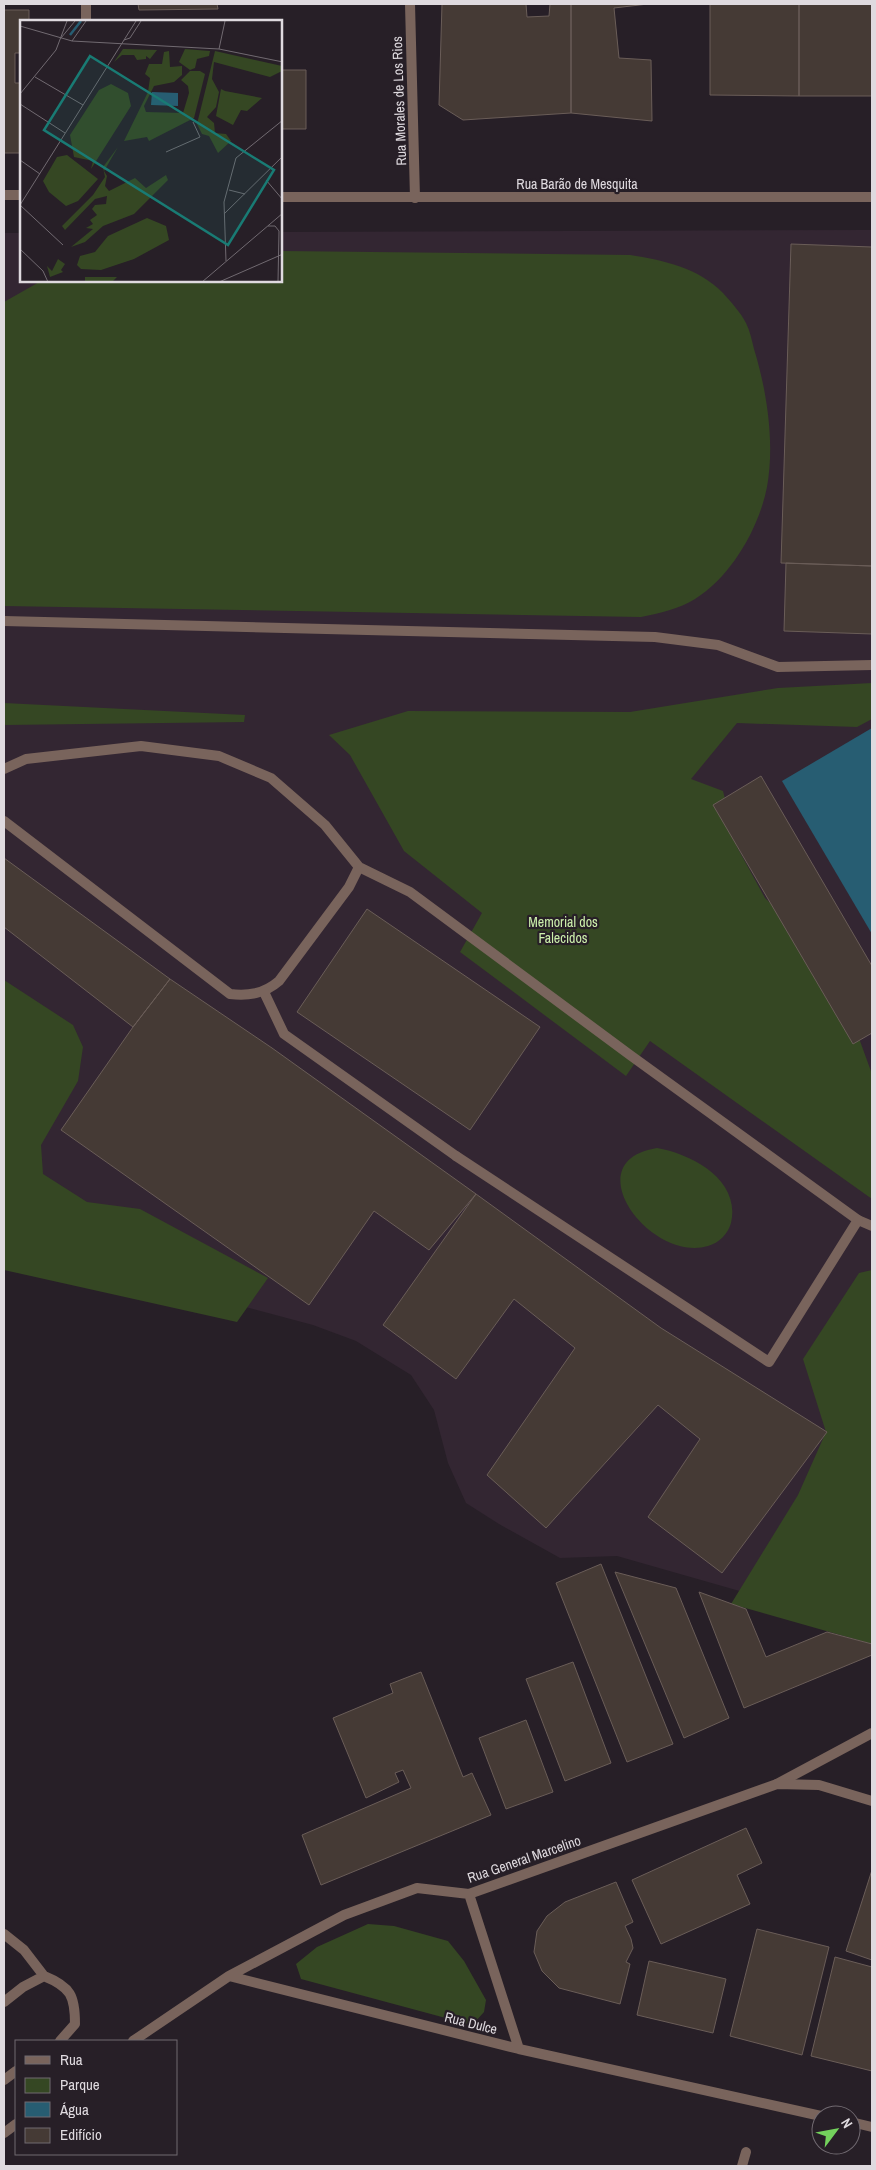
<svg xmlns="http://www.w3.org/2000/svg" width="876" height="2170" font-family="'Archivo Narrow',sans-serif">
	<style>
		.built { fill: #332632 }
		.green { fill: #354723 }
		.water { fill: #275d72 }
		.building { fill: #453a35; stroke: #6a5d58 }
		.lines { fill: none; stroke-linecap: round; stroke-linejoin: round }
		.service { stroke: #79645c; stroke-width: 10 }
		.pedestrian { stroke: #79645c; stroke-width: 10 }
		.minor { stroke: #79645c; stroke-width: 10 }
		.tertiary { stroke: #79645c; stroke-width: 10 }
		.labels { text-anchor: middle; stroke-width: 4.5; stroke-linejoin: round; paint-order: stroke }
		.street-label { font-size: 14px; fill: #dfdadf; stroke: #271f27 }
		.park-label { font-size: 14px; fill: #ccefac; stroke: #271f27 }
		.inset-river { fill: none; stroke: #275d72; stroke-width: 2.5 }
		.inset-road { fill: none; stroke: #716a71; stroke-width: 1 }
		.view { fill: #197b74; fill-opacity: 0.15; stroke: #197b74; stroke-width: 2.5 }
		.inset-edge { fill: none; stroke: #dfdadf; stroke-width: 2.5 }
	</style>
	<rect width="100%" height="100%" fill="#271f27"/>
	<path class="built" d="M 872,230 L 872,1629 L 617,1556 L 560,1558 L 499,1524 L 466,1503 L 448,1463 L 434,1410 L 411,1375 L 356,1341 L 313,1325 L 219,1300 L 4,1231 L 4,233 L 21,233 L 21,281 L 281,281 L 281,232 Z"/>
	<path class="green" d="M 281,251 L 630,255 C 663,260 699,268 723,293 C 731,302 741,313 746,323 C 750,331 752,341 754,349 C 767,391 775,443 767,487 C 759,528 731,577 695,599 C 679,609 660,613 641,617 L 4,606 L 4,302 L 41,281 L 281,281 Z
		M 872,683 L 872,719 L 857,727 L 737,723 L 691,779 L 723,791 L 737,847 L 765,898 L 798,930 L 806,963 L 860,1041 L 872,1074 L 872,1199 L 650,1041 L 626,1076 L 460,952 L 482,913 L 404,851 L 350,755 L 329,735 L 408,711 L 630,712 L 778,688 Z
		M 4,703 L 245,715 L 244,722 L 4,725 Z
		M 4,980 L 73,1025 L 83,1047 L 78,1081 L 41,1145 L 43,1174 L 87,1202 L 140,1209 L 268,1278 L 237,1322 L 4,1270 Z
		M 657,1148 C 692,1154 741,1180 731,1223 C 728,1234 719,1243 708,1246 C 650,1263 574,1161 657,1148 Z
		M 872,1270 L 872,1644 L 731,1604 L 798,1495 L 826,1432 L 803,1359 L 859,1273 Z
		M 368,1924 L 394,1926 L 448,1941 L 464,1961 L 486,2000 L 484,2012 L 475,2022 L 468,2024 L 301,1979 L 296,1964 L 317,1947 Z"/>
	<path class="water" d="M 872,728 L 872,934 L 782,781 Z"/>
	<path class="building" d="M 138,4 L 217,4 L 218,9 L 139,10 Z
		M 442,4 L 526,4 L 527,17 L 549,16 L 550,4 L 571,4 L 571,113 L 463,120 L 439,105 Z
		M 571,4 L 648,4 L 614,8 L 619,58 L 651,60 L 652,121 L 571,113 Z
		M 710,4 L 799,4 L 799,96 L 710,95 Z
		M 799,4 L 872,4 L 872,96 L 799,96 Z
		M 4,10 L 29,10 L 29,21 L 21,21 L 21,53 L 15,53 L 15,83 L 20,83 L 20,99 L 21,99 L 21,153 L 4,153 Z
		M 281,70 L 306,70 L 306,129 L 281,129 Z
		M 791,244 L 872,247 L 872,566 L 781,563 Z
		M 786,563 L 872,566 L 872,634 L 784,631 Z
		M 761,776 L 872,966 L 872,1033 L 853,1044 L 713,805 Z
		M 4,858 L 170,979 L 133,1027 L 4,927 Z
		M 367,909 L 540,1027 L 470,1130 L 297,1012 Z
		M 170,979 L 272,1048 L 476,1194 L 429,1250 L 374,1211 L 309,1305 L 61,1130 L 133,1027 Z
		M 476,1194 L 661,1328 L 827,1432 L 722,1573 L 648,1517 L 700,1439 L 658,1405 L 546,1528 L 487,1475 L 575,1348 L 514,1299 L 456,1379 L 383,1325 Z
		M 601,1564 L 673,1744 L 627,1762 L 556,1583 Z
		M 615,1572 L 676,1588 L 729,1718 L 684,1738 Z
		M 699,1592 L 746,1609 L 766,1657 L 827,1632 L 872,1644 L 872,1655 L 744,1708 Z
		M 573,1662 L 611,1763 L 565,1781 L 526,1679 Z
		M 421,1672 L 463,1777 L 472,1773 L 491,1815 L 321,1885 L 302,1835 L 411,1788 L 403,1770 L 395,1773 L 399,1782 L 366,1798 L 333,1718 L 393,1693 L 390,1684 Z
		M 526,1720 L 553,1792 L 506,1809 L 479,1738 Z
		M 746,1828 L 762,1863 L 737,1875 L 750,1904 L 661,1944 L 632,1880 Z
		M 872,1870 L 872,1960 L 846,1951 Z
		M 616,1882 L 633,1922 L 625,1926 L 631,1939 L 633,1948 L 626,1962 L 630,1964 L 620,2004 L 559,1988 L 542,1971 L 534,1952 L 537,1931 L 547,1916 L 565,1902 Z
		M 757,1929 L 829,1947 L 802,2055 L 730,2036 Z
		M 835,1957 L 872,1967 L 872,2071 L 811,2056 Z
		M 649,1961 L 726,1979 L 713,2033 L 637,2015 Z"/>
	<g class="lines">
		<path class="service" d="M 4,621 L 655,637 L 718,645 L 778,667 L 872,665
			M 4,769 L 26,759 L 141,746 L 219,756 L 271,778 L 325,825 L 359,867 L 410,892 L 630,1055 L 858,1220 L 872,1226
			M 4,821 L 230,994 C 248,996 264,994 279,981 L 349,887 L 359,867
			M 777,1784 L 872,1733
			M 4,1934 L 24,1950 L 44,1976
			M 4,2002 L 23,1987 L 44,1976 C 71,1987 75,1996 75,2024 L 60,2041
			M 4,2080 L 16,2071"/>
		<path class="pedestrian" d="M 264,992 L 284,1034 L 456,1156"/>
		<path class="minor" d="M 410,4 L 415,198
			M 86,21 L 86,4
			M 456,1156 L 769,1362 L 858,1220
			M 469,1894 L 519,2049
			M 229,1976 L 519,2049 L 821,2116
			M 133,2041 L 229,1976 L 344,1915 L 417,1888 L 469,1894 L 777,1784 L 819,1785 L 872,1801
			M 851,2122 L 872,2127
			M 4,2133 L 16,2124
			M 742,2166 L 746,2152"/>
		<path class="tertiary" d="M 4,195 L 21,195
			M 281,197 L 872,197"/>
	</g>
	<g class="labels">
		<g class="street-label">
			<text transform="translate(399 101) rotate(-92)" y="5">Rua Morales de Los Rios</text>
			<text x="577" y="189">Rua Barão de Mesquita</text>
			<text transform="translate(524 1859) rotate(-19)" y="5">Rua General Marcelino</text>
			<text transform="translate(471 2023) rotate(14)" y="5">Rua Dulce</text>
		</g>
		<g class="park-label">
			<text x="563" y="927">Memorial dos<tspan x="563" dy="16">Falecidos</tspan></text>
		</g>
	</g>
	<g transform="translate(20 20)">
		<rect width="262" height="262" fill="#271f27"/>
		<path d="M 103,29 L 106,29 L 137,30 L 130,39 L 126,36 L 126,39 L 117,40 L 114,35 L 102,35 L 94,42 ZM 165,29 L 190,31 L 189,36 L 177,39 L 175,48 L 170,50 L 159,42 ZM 149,31 L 150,47 L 162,46 L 162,55 L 154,62 L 134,66 L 124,86 L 126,92 L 163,93 L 169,73 L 168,66 L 161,60 L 170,51 L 180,51 L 185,54 L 174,98 L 129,121 L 127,117 L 104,121 L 128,72 L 130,58 L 125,54 L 129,44 L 142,44 L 144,32 ZM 195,31 L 262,46 L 262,51 L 250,57 L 194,42 L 192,59 L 199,72 L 196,87 L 187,97 L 194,103 L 195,113 L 206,114 L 211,121 L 198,133 L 189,116 L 182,114 L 177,104 ZM 91,64 L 108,73 L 111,86 L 71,149 L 73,141 L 54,137 L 50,115 L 79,70 ZM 201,69 L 205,71 L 242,78 L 227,91 L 221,90 L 213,105 L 196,96 ZM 98,127 L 84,151 L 87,156 L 85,166 L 89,171 L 115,158 L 126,168 L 146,155 L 148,160 L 114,194 L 83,206 L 65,222 L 51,227 L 73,209 L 66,208 L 73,204 L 70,200 L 77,195 L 72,189 L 75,185 L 86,184 L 87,176 L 75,179 L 45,210 L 42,206 L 73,175 L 85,157 L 83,147 ZM 47,135 L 78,159 L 58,181 L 46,186 L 29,172 L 23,161 L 37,137 ZM 127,198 L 146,206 L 149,220 L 114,239 L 81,250 L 61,249 L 57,245 L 60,236 L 75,232 L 88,216 ZM 38,239 L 45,244 L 41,250 L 43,252 L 30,257 L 27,246 L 32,251 ZM 65,257 L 97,257 L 92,262 L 65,262 Z" fill="#354723"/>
		<path d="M 132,72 L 158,73 L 158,86 L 131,85 Z" fill="#275d72"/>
		<path class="inset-river" d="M 50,15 L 61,1"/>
		<path class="inset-road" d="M 0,6 L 52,21 L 199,29 L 263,42M 41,18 L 55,1M 104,20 L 110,18 L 121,1M 52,21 L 66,1M 199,29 L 205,1M 15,57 L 63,85M 0,74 L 36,30 L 47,1M 0,84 L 45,113M 146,132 L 180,117 L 173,102M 0,140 L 20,154M 246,160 L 263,180M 209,170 L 225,174M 0,185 L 116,1M 0,185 L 43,225M 204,194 L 263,136M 248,206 L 255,206 L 259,211 L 258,262M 0,229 L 23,251 L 28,262M 206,241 L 204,182 L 216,138 L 263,100M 182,262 L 263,193M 199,262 L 263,234"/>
		<path class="view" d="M 70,36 L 254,150 L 208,225 L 24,110 Z"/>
		<rect width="262" height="262" class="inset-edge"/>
	</g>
	<rect width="876" height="2170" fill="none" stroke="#dfdadf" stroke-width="10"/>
	<rect x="15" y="2040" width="162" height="115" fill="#271f27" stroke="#716a71"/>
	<rect x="25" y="2056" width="25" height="8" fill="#79645c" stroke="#716a71"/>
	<text x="60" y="2065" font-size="15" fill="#dfdadf">Rua</text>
	<rect x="25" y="2078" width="25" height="15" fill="#354723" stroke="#716a71"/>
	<text x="60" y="2090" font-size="15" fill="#dfdadf">Parque</text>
	<rect x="25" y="2102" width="25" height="15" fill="#275d72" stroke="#716a71"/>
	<text x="60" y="2115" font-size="15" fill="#dfdadf">Água</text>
	<rect x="25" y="2128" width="25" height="15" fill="#453a35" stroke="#716a71"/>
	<text x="60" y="2140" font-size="15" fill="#dfdadf">Edifício</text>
	<g transform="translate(836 2130) rotate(58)"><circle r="24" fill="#271f27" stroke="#716a71"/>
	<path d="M0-4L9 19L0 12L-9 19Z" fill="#73d25c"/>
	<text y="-8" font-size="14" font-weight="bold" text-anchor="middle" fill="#dfdadf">N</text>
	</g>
</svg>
